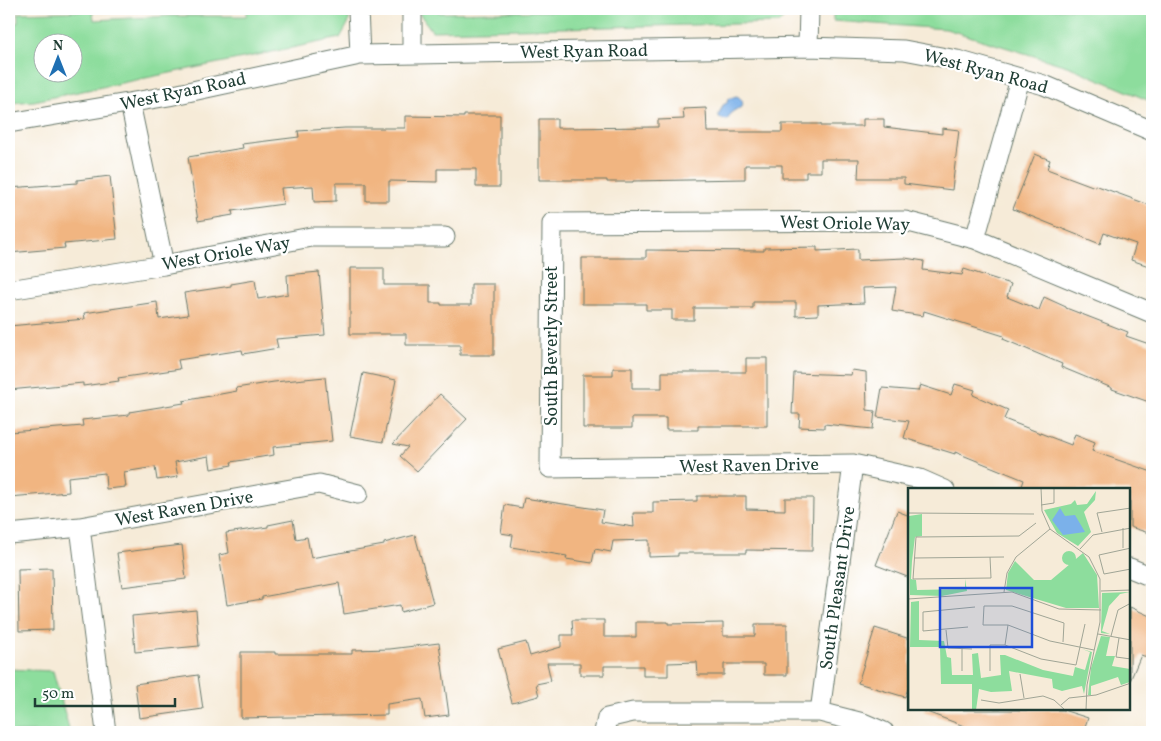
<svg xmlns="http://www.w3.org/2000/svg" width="1161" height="741" font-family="Vollkorn,serif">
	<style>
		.green { fill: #8ddd9d; stroke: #568d68; fill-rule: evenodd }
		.water { fill: #7bb1ea; stroke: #4d778f }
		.building { fill: #f1b581 }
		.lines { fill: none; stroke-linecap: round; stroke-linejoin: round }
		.minor-casing { stroke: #6a7a6d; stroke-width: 21 }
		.minor { stroke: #fff; stroke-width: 19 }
		.labels { text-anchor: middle; stroke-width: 4.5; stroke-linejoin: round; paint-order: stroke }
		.street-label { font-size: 18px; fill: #1f3d34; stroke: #fff }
		.inset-road { fill: none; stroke: #a0a596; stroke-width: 1 }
		.view { fill: #1d4ed8; fill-opacity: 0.15; stroke: #1d4ed8; stroke-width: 2.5 }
		.inset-edge { fill: none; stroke: #1f3d34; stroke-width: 2.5 }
	</style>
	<rect width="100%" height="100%" fill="#fff"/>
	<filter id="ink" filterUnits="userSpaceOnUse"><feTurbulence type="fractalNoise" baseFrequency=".02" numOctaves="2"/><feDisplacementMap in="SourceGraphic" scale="10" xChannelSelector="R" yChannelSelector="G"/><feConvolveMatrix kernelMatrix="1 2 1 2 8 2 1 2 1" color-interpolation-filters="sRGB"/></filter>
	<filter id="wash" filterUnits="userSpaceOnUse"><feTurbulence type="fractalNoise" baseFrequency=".0096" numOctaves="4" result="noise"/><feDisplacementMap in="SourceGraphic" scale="20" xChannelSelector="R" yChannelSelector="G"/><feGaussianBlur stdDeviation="1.12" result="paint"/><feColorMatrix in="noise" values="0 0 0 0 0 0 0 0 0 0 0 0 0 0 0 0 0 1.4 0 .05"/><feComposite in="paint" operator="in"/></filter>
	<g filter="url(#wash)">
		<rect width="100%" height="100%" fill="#f6ebd8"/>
		<path class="green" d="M 349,9 L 349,22 L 340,38 L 34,101 L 9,103 L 9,23 L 18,23 L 18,13 L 93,11 L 94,20 L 171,16 L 246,16 L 247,10 ZM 42,42 L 72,42 L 72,72 L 42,72 Z
			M 419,9 L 439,9 L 439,13 L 681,9 L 791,9 L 779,23 L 432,31 L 419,13 Z
			M 833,9 L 1152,9 L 1152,102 L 1070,67 L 946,29 L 833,21 Z
			M 9,669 L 53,671 L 70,732 L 9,732 Z"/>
		<path class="water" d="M 736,96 C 741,97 744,102 742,107 L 733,111 L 727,120 L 719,118 L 719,114 L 723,105 L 727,103 L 728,99 Z"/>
		<g id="blocks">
			<path class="building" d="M 706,108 L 707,132 L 782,132 L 782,124 L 821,124 L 821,126 L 863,126 L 863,119 L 884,119 L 884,127 L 942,134 L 942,128 L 959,130 L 952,190 L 904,184 L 904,178 L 858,178 L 859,159 L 821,159 L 821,172 L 806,172 L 806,178 L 782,178 L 782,165 L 745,165 L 745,179 L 633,181 L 633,182 L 607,182 L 607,180 L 539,180 L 539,119 L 557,119 L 557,128 L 658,127 L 658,120 L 684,119 L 683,109 Z
				M 464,115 L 500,115 L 500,187 L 476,187 L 476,169 L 437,169 L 437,182 L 389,181 L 389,201 L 366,201 L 366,183 L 336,183 L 336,201 L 314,202 L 313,186 L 281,188 L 283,204 L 232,211 L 233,215 L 198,221 L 188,157 L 243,148 L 242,144 L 299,137 L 298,131 L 345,128 L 405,128 L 405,116 L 464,117 Z
				M 1035,154 L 1050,160 L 1047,169 L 1095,187 L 1095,185 L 1152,206 L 1152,267 L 1131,260 L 1136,244 L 1104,233 L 1100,244 L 1013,209 Z
				M 110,176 L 117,239 L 64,244 L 65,248 L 9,253 L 9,188 L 77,183 L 77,180 Z
				M 817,247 L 817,251 L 858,249 L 858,260 L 905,258 L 924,261 L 923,270 L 962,275 L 964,269 L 1011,284 L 1007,297 L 1039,310 L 1044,297 L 1066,307 L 1066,308 L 1128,332 L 1126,336 L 1152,345 L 1152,403 L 1112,389 L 1112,388 L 1061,367 L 1062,364 L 1003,339 L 1004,336 L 924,311 L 923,316 L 892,311 L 896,287 L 863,288 L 864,303 L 818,305 L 818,315 L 796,316 L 796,302 L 753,302 L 753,308 L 694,308 L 694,320 L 672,320 L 672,310 L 646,310 L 646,304 L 582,304 L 582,258 L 646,258 L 646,250 L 764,251 L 764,248 Z
				M 350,268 L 384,268 L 384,285 L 430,285 L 430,303 L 441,303 L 441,305 L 471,305 L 471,284 L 494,284 L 494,355 L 460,355 L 460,345 L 406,345 L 406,334 L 350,334 Z
				M 319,272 L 325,335 L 276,339 L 278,348 L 243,354 L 242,350 L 178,360 L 180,369 L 118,378 L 119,381 L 83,386 L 83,383 L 9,390 L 9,326 L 85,319 L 84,313 L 157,302 L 159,319 L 188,315 L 184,293 L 231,286 L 231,284 L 255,280 L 258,299 L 288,294 L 287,275 Z
				M 746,358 L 767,358 L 767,426 L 698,426 L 698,430 L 666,430 L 666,418 L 632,418 L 632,428 L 583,428 L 583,375 L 613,375 L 613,368 L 632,368 L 632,388 L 662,388 L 662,372 L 746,372 Z
				M 852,370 L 866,372 L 867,410 L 875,411 L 873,429 L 824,424 L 824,428 L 799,427 L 800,414 L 792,414 L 794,373 L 851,375 Z
				M 363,373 L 396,380 L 383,442 L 350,436 Z
				M 325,377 L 332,441 L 273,447 L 274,455 L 231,462 L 232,465 L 211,469 L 209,456 L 175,462 L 178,477 L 157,480 L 155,467 L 124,472 L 126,487 L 106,489 L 105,473 L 68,477 L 69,492 L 9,497 L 9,432 L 83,426 L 82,420 L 129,415 L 129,412 L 184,403 L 183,401 L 237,391 L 236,388 L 274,382 Z
				M 955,384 L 975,390 L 973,395 L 1008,410 L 1004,419 L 1071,445 L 1075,434 L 1095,442 L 1092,451 L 1152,472 L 1152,534 L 1130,527 L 1130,490 L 1033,490 L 1022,486 L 1024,480 L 955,452 L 955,454 L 904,438 L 909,421 L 877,417 L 882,388 L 918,391 L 920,385 L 951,395 Z
				M 440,394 L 467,419 L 417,471 L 400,456 L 408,447 L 393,444 Z
				M 697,496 L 746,496 L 746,509 L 785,510 L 785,498 L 813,498 L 812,551 L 746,550 L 746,553 L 678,553 L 678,556 L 649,557 L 649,540 L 613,541 L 611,552 L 595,549 L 592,563 L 566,559 L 567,556 L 511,547 L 513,535 L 501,533 L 505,505 L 522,508 L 524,498 L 603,510 L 601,522 L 634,527 L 633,513 L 653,513 L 653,502 L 697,501 Z
				M 897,511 L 910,516 L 910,578 L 876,565 Z
				M 293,520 L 296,539 L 307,537 L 311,558 L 384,545 L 384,543 L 415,535 L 433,603 L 401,612 L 400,605 L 344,614 L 339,583 L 262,597 L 262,599 L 227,605 L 219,555 L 229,553 L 226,533 L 268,527 L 268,525 Z
				M 182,545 L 186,579 L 122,587 L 117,553 Z
				M 52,568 L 53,630 L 19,631 L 18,569 Z
				M 1130,607 L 1152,617 L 1152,659 L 1141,655 L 1130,681 Z
				M 196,610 L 199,646 L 135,652 L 132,616 Z
				M 572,620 L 604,620 L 604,637 L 636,637 L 636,622 L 668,622 L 668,624 L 723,623 L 723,636 L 755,636 L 755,624 L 787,624 L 787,675 L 764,675 L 764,664 L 724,664 L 724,675 L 698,675 L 697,662 L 668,663 L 668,676 L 643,676 L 643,666 L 604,666 L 604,675 L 580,675 L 580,663 L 547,663 L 551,681 L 536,684 L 539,696 L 512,703 L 498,649 L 526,642 L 530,656 L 561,647 L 561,635 L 573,635 Z
				M 875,628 L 910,639 L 910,683 L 905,697 L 858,683 Z
				M 439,643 L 449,715 L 425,718 L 422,699 L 387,704 L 387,715 L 241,718 L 241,652 L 275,652 L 275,654 L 352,654 L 352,650 L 390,649 Z
				M 198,675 L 203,709 L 139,718 L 135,684 Z
				M 924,710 L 1063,710 L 1088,718 L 1083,732 L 980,732 L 924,711 Z"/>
		</g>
	</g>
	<g filter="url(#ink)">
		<use href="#blocks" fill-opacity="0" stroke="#6a7a6d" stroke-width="1"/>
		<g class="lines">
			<defs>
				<path id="minor" d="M 358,9 L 360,55
					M 412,9 L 412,54
					M 808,47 L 809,9
					M 130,103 L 164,265
					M 9,123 L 169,96 L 360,55 L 808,47 L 904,50 L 957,60 L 1044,85 L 1152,131
					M 975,239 L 1020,79
					M 9,290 L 164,265 L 311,237 L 445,237
					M 945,490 L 920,479 L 853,464 L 550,468 L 552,223 L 905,221 L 975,239 L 1152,313
					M 80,527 L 106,732
					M 9,534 L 80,527 L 319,484 L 358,494
					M 1130,568 L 1152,577
					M 820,712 L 853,464
					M 604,732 L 607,718 L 633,712 L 820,712 L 863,723 L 884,732"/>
			</defs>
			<use href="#minor" class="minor-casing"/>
			<use href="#minor" class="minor"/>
		</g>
	</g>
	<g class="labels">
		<g class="street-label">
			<text transform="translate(584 51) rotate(-1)" y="6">West Ryan Road</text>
			<text transform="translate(986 71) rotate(15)" y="6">West Ryan Road</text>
			<text transform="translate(183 91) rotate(-12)" y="6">West Ryan Road</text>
			<text transform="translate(845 223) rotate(1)" y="6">West Oriole Way</text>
			<text transform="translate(226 253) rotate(-10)" y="6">West Oriole Way</text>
			<text transform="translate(551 346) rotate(-90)" y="6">South Beverly Street</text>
			<text transform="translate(749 465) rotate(-1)" y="6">West Raven Drive</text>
			<text transform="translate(184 508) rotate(-10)" y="6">West Raven Drive</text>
			<text transform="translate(837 588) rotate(-82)" y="6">South Pleasant Drive</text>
		</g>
	</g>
	<g transform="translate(908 488)">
		<rect width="222" height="222" fill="#f6ebd8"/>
		<path d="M 188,3 L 187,12 L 176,24 L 183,44 L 170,58 L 149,45 L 136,22 L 163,16 L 167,12 L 169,17 L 179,16 ZM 14,26 L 14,48 L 7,49 L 4,73 L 3,91 L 8,92 L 9,102 L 57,101 L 57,91 L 59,103 L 34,108 L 2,107 L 1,28 ZM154 70a7 7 0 1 1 14 0a7 7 0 1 1-14 0ZM 175,65 L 189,87 L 191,120 L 158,120 L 98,102 L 100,85 L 107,73 L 126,92 L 143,92 ZM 222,104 L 212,106 L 201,118 L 194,143 L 202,146 L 193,145 L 194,105 ZM 11,113 L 11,152 L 36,153 L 39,169 L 43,170 L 44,187 L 65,187 L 64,166 L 70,165 L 73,190 L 93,187 L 92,167 L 97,167 L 135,182 L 165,188 L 167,179 L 177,182 L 182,164 L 174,161 L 184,164 L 176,206 L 174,198 L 154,203 L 145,200 L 144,191 L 101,183 L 104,203 L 83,204 L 71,201 L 68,222 L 64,222 L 64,196 L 33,196 L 32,159 L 2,159 L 3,114 ZM 193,148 L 202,149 L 198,168 L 207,168 L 204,178 L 222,181 L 222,194 L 213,197 L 210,189 L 183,198 L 183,207 L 180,207 L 183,180 Z" fill="#8ddd9d"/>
		<path d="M 152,20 L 157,28 L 167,27 L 177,44 L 155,47 L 144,32 Z" fill="#7bb1ea"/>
		<path class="inset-road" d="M 133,0 L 134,23 L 142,41 L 181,69 L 192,91 L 192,134 L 179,197 L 178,222M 133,17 L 146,15 L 146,0M 0,21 L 1,222M 1,25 L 126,26M 215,40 L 215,60M 194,44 L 189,25 L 223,20M 223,60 L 191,67 L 196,86 L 223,81M 172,61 L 185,47 L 223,40M 82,69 L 83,90 L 5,91 L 8,49 L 111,48 L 128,35M 6,70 L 96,69M 193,103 L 223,102M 96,104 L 99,85 L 108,69 L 142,41M 0,111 L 104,104 L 151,121 L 193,122M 60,139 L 15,143 L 15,124 L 67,119M 38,142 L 40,160 L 64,161M 190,146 L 223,152M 203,148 L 210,122 L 223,115M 211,150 L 208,169 L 223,171M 155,154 L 156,135 L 104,118 L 76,118 L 75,137 L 100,137 L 142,153 L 186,162M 97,157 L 100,137M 54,160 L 54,183M 82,183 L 82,157 L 97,157 L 133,171 L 168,177 L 177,136M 112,186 L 116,210M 73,212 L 91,215 L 135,208 L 146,212 L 157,222M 153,217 L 161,210 L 188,207 L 223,195"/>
		<path class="view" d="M 32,100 L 124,100 L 124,159 L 32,159 Z"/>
		<rect width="222" height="222" class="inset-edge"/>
	</g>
	<rect width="1161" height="741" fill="none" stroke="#fff" stroke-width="30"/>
	<g transform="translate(58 58)"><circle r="24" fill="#ffffff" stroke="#a5b1ae"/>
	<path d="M0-4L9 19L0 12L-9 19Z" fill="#1f6fb2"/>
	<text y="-8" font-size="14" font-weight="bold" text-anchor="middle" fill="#1f3d34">N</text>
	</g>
	<path d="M35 698v8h140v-8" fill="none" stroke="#1f3d34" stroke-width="2.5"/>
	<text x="42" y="698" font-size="15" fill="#1f3d34" stroke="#ffffff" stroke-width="4" paint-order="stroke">50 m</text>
</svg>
